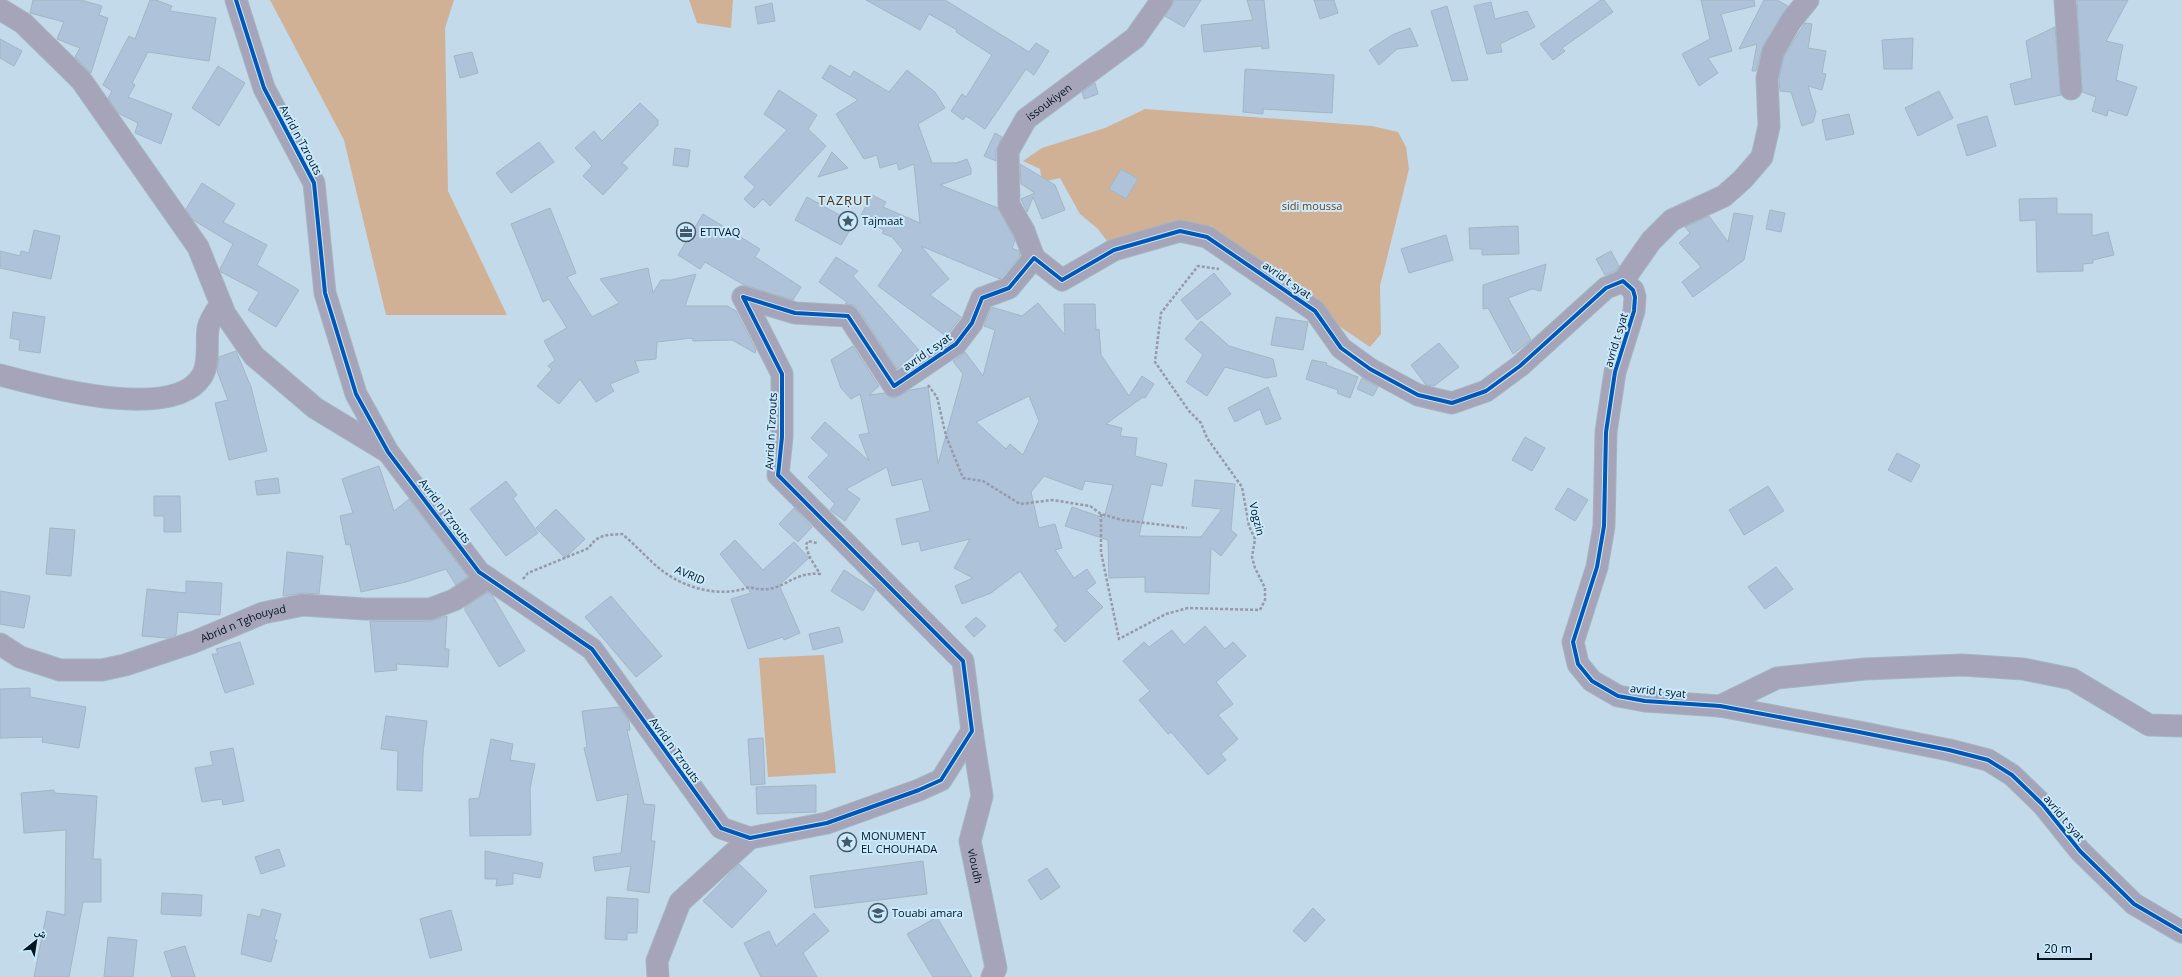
<svg xmlns="http://www.w3.org/2000/svg" width="2182" height="977" font-family="'Open Sans','Noto Naskh Arabic',sans-serif">
	<style>
		.green { fill: #d1b196 }
		.building { fill: #aec3d9; stroke: #a4b5c4; fill-rule: evenodd }
		.lines { fill: none; stroke-linecap: round; stroke-linejoin: round }
		.street-casing { stroke: #a3b6c2; stroke-width: 23 }
		.path { stroke: #969aa9; stroke-width: 2.5; stroke-dasharray: 3 2; stroke-linecap: butt }
		.street { stroke: #a6a4b8; stroke-width: 21 }
		.cycleway-casing { stroke: #c9e9fd; stroke-width: 6 }
		.cycleway { stroke: #0057b8; stroke-width: 4 }
		.labels { text-anchor: middle; stroke-width: 4; stroke-linejoin: round; paint-order: stroke }
		.street-label { font-size: 11px; fill: #021420; stroke: #c9e9fd }
		.park-label { font-size: 11px; fill: #764111; stroke: #c9e9fd }
		.poi-label { font-size: 11px; fill: #021420; stroke: #c9e9fd; text-anchor: start }
		.quarter-label { font-size: 13px; letter-spacing: 1px; fill: #562b02; stroke: #c9e9fd }
	</style>
	<rect width="100%" height="100%" fill="#c2dae9"/>
	<path class="green" d="M 270,0 L 454,0 L 445,28 L 448,191 L 507,315 L 386,315 L 344,140 Z
		M 689,0 L 733,0 L 731,28 L 697,23 Z
		M 1145,109 L 1372,126 L 1398,132 L 1406,147 L 1409,169 L 1380,286 L 1381,334 L 1370,347 L 1220,245 L 1212,226 L 1180,231 L 1114,250 L 1098,229 L 1080,214 L 1060,178 L 1042,182 L 1040,169 L 1023,161 L 1042,148 L 1105,128 Z
		M 824,655 L 836,773 L 768,777 L 759,658 Z"/>
	<path class="building" d="M 33,0 L 81,0 L 102,6 L 99,15 L 108,18 L 91,73 L 75,57 L 80,48 L 57,39 L 64,22 L 30,13 Z
		M 150,0 L 156,0 L 172,6 L 170,11 L 216,18 L 209,61 L 148,52 L 132,83 L 135,85 L 128,97 L 172,114 L 161,144 L 135,133 L 138,123 L 118,113 L 108,98 L 112,91 L 103,85 L 129,36 L 135,39 Z
		M 866,0 L 945,0 L 1029,52 L 1036,43 L 1049,51 L 1034,75 L 1026,69 L 985,129 L 966,116 L 963,120 L 951,111 L 962,94 L 966,97 L 992,55 L 956,32 L 957,30 L 929,14 L 920,30 Z
		M 1174,0 L 1201,0 L 1184,27 L 1165,16 Z
		M 1247,0 L 1264,0 L 1269,48 L 1262,49 L 1262,46 L 1204,52 L 1201,25 L 1253,20 Z
		M 1314,0 L 1334,0 L 1338,13 L 1320,19 Z
		M 1601,0 L 1604,0 L 1613,12 L 1562,48 L 1565,51 L 1553,60 L 1540,44 Z
		M 1701,0 L 1754,0 L 1755,6 L 1721,14 L 1732,51 L 1708,58 L 1718,73 L 1699,86 L 1682,54 L 1710,39 Z
		M 1764,0 L 1777,0 L 1788,6 L 1763,46 L 1756,71 L 1752,71 L 1757,44 L 1739,49 Z
		M 2077,0 L 2128,0 L 2106,41 L 2123,45 L 2116,80 L 2137,87 L 2127,116 L 2108,110 L 2107,116 L 2092,111 L 2096,97 L 2082,92 Z
		M 1491,2 L 1495,19 L 1527,11 L 1535,27 L 1500,44 L 1502,52 L 1487,54 L 1474,6 Z
		M 772,3 L 775,21 L 758,24 L 755,7 Z
		M 1447,6 L 1468,80 L 1452,81 L 1431,11 Z
		M 1805,23 L 1812,24 L 1808,48 L 1826,51 L 1822,73 L 1826,74 L 1822,90 L 1808,86 L 1816,112 L 1813,122 L 1802,126 L 1791,92 L 1780,91 L 1779,79 L 1784,56 Z
		M 2055,27 L 2061,95 L 2015,105 L 2010,84 L 2032,78 L 2026,41 Z
		M 1410,28 L 1418,46 L 1397,49 L 1379,65 L 1369,50 L 1392,35 Z
		M 1913,38 L 1912,69 L 1884,69 L 1882,40 Z
		M 0,39 L 22,51 L 14,66 L 0,58 Z
		M 472,52 L 478,73 L 460,78 L 454,56 Z
		M 830,65 L 850,77 L 854,71 L 889,92 L 907,70 L 935,92 L 945,108 L 918,124 L 932,163 L 956,163 L 967,159 L 971,169 L 971,174 L 940,185 L 998,208 L 1013,236 L 1015,241 L 1012,248 L 1019,251 L 1020,256 L 1000,279 L 921,246 L 949,279 L 930,295 L 961,317 L 946,336 L 878,286 L 903,250 L 892,237 L 882,233 L 884,230 L 860,217 L 872,195 L 886,202 L 883,207 L 920,223 L 914,164 L 899,170 L 897,163 L 880,168 L 877,155 L 864,159 L 836,114 L 858,100 L 822,78 Z
		M 218,66 L 245,83 L 219,126 L 192,108 Z
		M 1245,69 L 1334,75 L 1332,113 L 1263,109 L 1263,114 L 1243,112 Z
		M 1095,83 L 1098,94 L 1084,99 L 1082,92 Z
		M 779,90 L 817,115 L 808,129 L 826,146 L 770,206 L 763,199 L 754,208 L 744,199 L 755,187 L 744,177 L 787,130 L 764,114 Z
		M 1939,91 L 1953,118 L 1918,136 L 1905,108 Z
		M 640,103 L 658,120 L 658,125 L 622,163 L 628,168 L 603,195 L 583,176 L 592,166 L 575,148 L 594,131 L 602,141 Z
		M 1849,114 L 1854,134 L 1826,140 L 1822,120 Z
		M 1987,116 L 1996,146 L 1967,156 L 1957,125 Z
		M 995,133 L 1002,137 L 996,151 L 996,161 L 984,156 Z
		M 539,142 L 554,162 L 511,193 L 496,173 Z
		M 675,148 L 690,150 L 688,167 L 673,165 Z
		M 832,152 L 848,168 L 818,177 Z
		M 1020,164 L 1055,185 L 1065,210 L 1042,219 L 1033,197 L 1027,212 L 1021,199 L 1035,193 L 1021,184 Z
		M 1121,169 L 1138,179 L 1126,199 L 1109,189 Z
		M 202,183 L 235,204 L 223,222 L 267,245 L 257,265 L 299,290 L 276,327 L 248,310 L 259,292 L 221,272 L 220,269 L 233,244 L 193,220 L 186,209 Z
		M 807,197 L 854,223 L 841,245 L 795,220 Z
		M 2057,198 L 2057,214 L 2092,214 L 2092,236 L 2108,232 L 2114,255 L 2093,260 L 2093,263 L 2083,264 L 2083,271 L 2037,272 L 2036,220 L 2020,221 L 2019,199 Z
		M 550,208 L 576,273 L 567,277 L 592,317 L 619,303 L 600,279 L 648,268 L 653,293 L 661,280 L 671,280 L 696,274 L 685,306 L 727,306 L 736,311 L 756,350 L 755,353 L 732,340 L 693,341 L 692,338 L 657,342 L 656,359 L 635,361 L 639,372 L 610,384 L 614,391 L 596,402 L 580,379 L 559,404 L 537,386 L 552,369 L 548,366 L 555,360 L 544,341 L 567,328 L 549,299 L 543,302 L 511,224 Z
		M 1770,210 L 1785,213 L 1781,232 L 1766,229 Z
		M 1734,213 L 1753,216 L 1744,260 L 1693,297 L 1682,282 L 1701,267 L 1679,243 L 1690,233 L 1685,227 L 1709,216 L 1728,242 Z
		M 703,214 L 760,249 L 755,257 L 801,287 L 793,300 L 744,285 L 705,262 L 700,269 L 678,255 Z
		M 1518,226 L 1519,254 L 1482,255 L 1482,249 L 1470,249 L 1469,228 Z
		M 34,230 L 60,236 L 51,279 L 0,268 L 0,251 L 20,256 L 21,251 L 29,253 Z
		M 1446,235 L 1453,260 L 1409,273 L 1401,249 Z
		M 1611,251 L 1619,266 L 1615,271 L 1605,275 L 1596,259 Z
		M 836,257 L 858,271 L 853,276 L 919,350 L 897,369 L 858,309 L 854,305 L 845,304 L 847,302 L 819,282 Z
		M 1546,264 L 1541,291 L 1532,289 L 1508,298 L 1531,340 L 1513,354 L 1488,308 L 1483,309 L 1483,285 Z
		M 1214,273 L 1231,294 L 1197,320 L 1181,300 Z
		M 1038,303 L 1065,335 L 1064,304 L 1095,304 L 1096,330 L 1099,329 L 1101,355 L 1129,396 L 1142,376 L 1154,384 L 1145,398 L 1143,397 L 1106,424 L 1122,428 L 1120,436 L 1137,438 L 1135,456 L 1167,464 L 1162,486 L 1151,484 L 1139,536 L 1201,537 L 1222,509 L 1192,506 L 1195,480 L 1235,484 L 1231,530 L 1237,535 L 1221,556 L 1211,548 L 1209,594 L 1145,592 L 1145,577 L 1109,578 L 1108,540 L 1065,526 L 1072,507 L 1104,518 L 1113,485 L 1085,481 L 1082,490 L 1044,476 L 1031,492 L 1039,528 L 1055,524 L 1062,548 L 1055,550 L 1074,578 L 1087,569 L 1096,583 L 1086,590 L 1103,607 L 1065,642 L 1054,630 L 1058,626 L 1020,571 L 991,593 L 962,604 L 955,586 L 973,578 L 954,568 L 970,539 L 921,551 L 919,541 L 902,545 L 896,519 L 930,511 L 922,479 L 892,486 L 887,467 L 846,489 L 860,499 L 845,521 L 830,510 L 835,504 L 808,477 L 829,455 L 811,438 L 825,422 L 869,461 L 859,435 L 869,433 L 860,394 L 851,399 L 841,388 L 831,360 L 853,346 L 879,386 L 869,395 L 885,393 L 889,397 L 895,398 L 910,390 L 928,387 L 938,464 L 963,374 L 953,361 L 965,352 L 983,376 L 995,330 L 984,326 L 991,307 L 1022,316 ZM 1029,396 L 1039,421 L 1023,455 L 1010,444 L 1006,449 L 976,422 Z
		M 13,312 L 45,317 L 40,353 L 19,350 L 20,340 L 10,338 Z
		M 1276,317 L 1308,322 L 1303,350 L 1271,345 Z
		M 1201,321 L 1229,346 L 1273,359 L 1277,376 L 1266,378 L 1225,367 L 1207,396 L 1186,382 L 1203,355 L 1185,339 Z
		M 1439,343 L 1459,367 L 1434,386 L 1426,385 L 1411,365 Z
		M 236,351 L 251,387 L 267,451 L 229,460 L 215,403 L 228,400 L 217,371 L 219,357 Z
		M 1312,360 L 1327,363 L 1326,365 L 1358,377 L 1350,398 L 1337,393 L 1338,390 L 1306,379 Z
		M 1362,378 L 1378,387 L 1373,396 L 1357,389 Z
		M 1268,387 L 1281,419 L 1266,425 L 1260,409 L 1235,422 L 1228,408 Z
		M 1525,437 L 1545,448 L 1532,471 L 1512,460 Z
		M 1897,453 L 1920,465 L 1911,482 L 1888,470 Z
		M 379,466 L 394,511 L 409,499 L 468,577 L 456,585 L 446,569 L 406,582 L 361,592 L 350,544 L 346,545 L 340,516 L 353,513 L 342,479 Z
		M 278,478 L 280,493 L 257,495 L 255,481 Z
		M 506,481 L 517,495 L 513,498 L 538,533 L 506,556 L 470,509 Z
		M 1768,486 L 1784,511 L 1744,535 L 1729,510 Z
		M 1568,488 L 1588,500 L 1575,521 L 1555,509 Z
		M 154,496 L 180,496 L 181,532 L 164,532 L 164,516 L 154,516 Z
		M 794,508 L 812,527 L 798,542 L 779,524 Z
		M 556,509 L 585,539 L 565,558 L 536,528 Z
		M 50,528 L 75,530 L 71,576 L 46,574 Z
		M 735,540 L 763,570 L 794,542 L 809,558 L 779,585 L 800,633 L 784,640 L 783,637 L 748,649 L 731,599 L 751,593 L 720,554 Z
		M 287,552 L 323,556 L 319,594 L 304,593 L 283,596 Z
		M 1776,567 L 1793,589 L 1765,609 L 1748,587 Z
		M 844,570 L 875,590 L 863,611 L 831,591 Z
		M 186,581 L 222,583 L 220,615 L 178,612 L 176,635 L 167,638 L 142,636 L 147,589 L 186,593 Z
		M 0,591 L 30,596 L 24,628 L 0,624 Z
		M 488,592 L 492,595 L 525,651 L 499,667 L 465,610 L 465,607 Z
		M 611,596 L 662,656 L 636,677 L 585,617 Z
		M 447,616 L 445,649 L 449,649 L 448,667 L 396,664 L 397,670 L 375,672 L 370,621 L 430,621 Z
		M 976,617 L 986,626 L 974,637 L 965,627 Z
		M 1205,626 L 1225,649 L 1233,642 L 1246,656 L 1216,682 L 1233,704 L 1218,715 L 1238,739 L 1221,754 L 1226,760 L 1208,775 L 1171,732 L 1168,734 L 1139,700 L 1150,691 L 1123,661 L 1144,642 L 1149,647 L 1172,630 L 1184,645 Z
		M 839,627 L 843,642 L 813,650 L 809,634 Z
		M 240,642 L 254,684 L 225,693 L 212,654 L 218,654 L 216,649 Z
		M 30,688 L 30,697 L 86,707 L 79,748 L 42,742 L 43,737 L 0,738 L 0,689 Z
		M 619,707 L 629,721 L 630,730 L 627,730 L 644,804 L 655,805 L 651,841 L 655,841 L 649,893 L 627,890 L 631,866 L 595,871 L 593,857 L 621,853 L 628,794 L 597,801 L 584,748 L 587,747 L 582,711 Z
		M 386,716 L 427,721 L 423,753 L 422,791 L 397,790 L 398,751 L 381,749 Z
		M 763,738 L 765,784 L 751,785 L 748,739 Z
		M 491,739 L 513,744 L 510,760 L 535,764 L 530,789 L 531,835 L 470,836 L 469,799 L 479,798 Z
		M 233,748 L 244,801 L 223,805 L 222,799 L 202,802 L 195,768 L 213,765 L 210,752 Z
		M 816,785 L 816,812 L 757,814 L 756,787 Z
		M 54,790 L 54,793 L 97,796 L 93,859 L 101,859 L 101,902 L 83,902 L 69,977 L 34,977 L 47,911 L 65,915 L 66,830 L 24,833 L 21,793 Z
		M 279,849 L 285,866 L 261,874 L 255,857 Z
		M 485,851 L 543,863 L 540,878 L 513,873 L 513,884 L 496,886 L 497,879 L 485,879 Z
		M 923,861 L 927,894 L 815,908 L 810,876 Z
		M 739,864 L 767,891 L 732,928 L 703,901 Z
		M 1047,868 L 1060,887 L 1041,900 L 1028,880 Z
		M 162,893 L 202,895 L 201,916 L 161,914 Z
		M 607,897 L 638,899 L 637,933 L 627,933 L 627,940 L 605,939 Z
		M 1313,908 L 1325,920 L 1305,942 L 1293,931 Z
		M 262,909 L 281,914 L 274,940 L 277,940 L 271,962 L 241,954 L 248,914 L 260,917 Z
		M 451,910 L 462,950 L 430,958 L 420,919 Z
		M 814,913 L 829,931 L 803,953 L 817,977 L 761,977 L 744,943 L 769,931 L 776,946 Z
		M 937,917 L 972,977 L 933,977 L 907,934 Z
		M 108,937 L 137,940 L 133,977 L 104,977 Z
		M 185,946 L 195,977 L 172,977 L 164,952 Z"/>
	<g class="lines">
		<defs>
			<g id="street">
				<path d="M 236,0 L 264,88 L 314,183 L 325,293 L 356,394 L 388,452 L 479,572 L 592,649 L 721,828 L 750,838 L 827,823 L 919,790 L 941,780 L 972,731 L 963,661 L 778,475 L 782,437 L 782,374 L 743,297"/>
				<path d="M 2065,0 L 2071,89"/>
				<path d="M 0,9 L 23,23 L 81,80 L 198,247 L 225,314 L 254,356 L 315,408 L 386,451"/>
				<path id="s1" d="M 1034,258 L 1024,231 L 1009,205 L 1008,151 L 1026,119 L 1135,38 L 1162,0"/>
				<path d="M 1623,281 L 1651,241 L 1672,220 L 1724,196 L 1743,179 L 1762,157 L 1769,126 L 1767,78 L 1773,52 L 1791,21 L 1808,0"/>
				<path d="M 743,297 L 795,313 L 848,316 L 894,386 L 956,344 L 972,323 L 982,298 L 1009,288 L 1034,258 L 1062,280 L 1114,250 L 1180,231 L 1207,237 L 1315,311 L 1341,348 L 1370,369 L 1418,395 L 1452,403 L 1486,391 L 1520,366 L 1606,288 L 1623,281 L 1633,290 L 1635,297 L 1634,311 L 1615,372 L 1606,432 L 1604,526 L 1597,567 L 1573,642 L 1578,664 L 1592,681 L 1618,696 L 1645,701 L 1720,706 L 1859,732 L 1949,750 L 1988,760 L 2012,775 L 2043,805 L 2080,851 L 2134,904 L 2182,932"/>
				<path d="M 0,375 C 42,386 173,423 202,376 C 210,363 206,343 208,328 C 210,319 216,311 221,304"/>
				<path id="s2" d="M 0,644 L 20,657 L 60,670 L 102,670 L 125,665 L 194,642 L 263,613 L 303,605 L 365,609 L 430,609 L 454,600 L 488,578"/>
				<path d="M 1720,706 L 1777,678 L 1865,669 L 1962,665 L 2023,669 L 2072,679 L 2149,725 L 2182,726"/>
				<path id="s3" d="M 972,731 L 982,796 L 970,841 L 996,968 L 992,977"/>
				<path d="M 658,977 L 657,961 L 680,902 L 750,838"/>
			</g>
		</defs>
		<use href="#street" class="street-casing"/>
		<path class="path" d="M 928,385 L 937,397 L 946,436 L 963,478 L 983,481 L 1020,504 L 1052,500 L 1090,506 L 1101,514 L 1122,520 L 1187,528
			M 1101,514 L 1101,552 L 1119,639 L 1166,614 L 1188,608 L 1260,610 L 1265,600 L 1265,588 L 1255,568 L 1252,557 L 1255,539 L 1249,526 L 1242,487 L 1207,438 L 1201,423 L 1189,411 L 1155,362 L 1161,313 L 1198,266 L 1219,269
			M 523,579 L 528,573 L 589,548 C 597,534 608,535 622,534 C 636,545 650,562 664,572 C 687,589 722,598 749,587 C 782,597 789,571 820,574 L 809,556 L 806,545 L 808,541 L 817,543"/>
		<use href="#street" class="street"/>
		<defs>
			<path id="cycleway" d="M 236,0 L 264,88 L 314,183 L 325,293 L 356,394 L 388,452 L 479,572 L 592,649 L 721,828 L 750,838 L 827,823 L 919,790 L 941,780 L 972,731 L 963,661 L 778,475 L 782,437 L 782,374 L 743,297
				M 743,297 L 795,313 L 848,316 L 894,386 L 956,344 L 972,323 L 982,298 L 1009,288 L 1034,258 L 1062,280 L 1114,250 L 1180,231 L 1207,237 L 1315,311 L 1341,348 L 1370,369 L 1418,395 L 1452,403 L 1486,391 L 1520,366 L 1606,288 L 1623,281 L 1633,290 L 1635,297 L 1634,311 L 1615,372 L 1606,432 L 1604,526 L 1597,567 L 1573,642 L 1578,664 L 1592,681 L 1618,696 L 1645,701 L 1720,706 L 1859,732 L 1949,750 L 1988,760 L 2012,775 L 2043,805 L 2080,851 L 2134,904 L 2182,932"/>
		</defs>
		<use href="#cycleway" class="cycleway-casing"/>
		<use href="#cycleway" class="cycleway"/>
	</g>
	<defs>
		<symbol id="sight-ring" viewBox="-11 -11 22 22"><circle r="9.5" fill="#c9e9fd" stroke="#455966" stroke-width="1.5"/><path d="M0-6L1.8-2.2L6-1.7L2.9 1.2L3.7 5.4L0 3.3L-3.7 5.4L-2.9 1.2L-6-1.7L-1.8-2.2Z" fill="#455966"/></symbol>
		<symbol id="office-ring" viewBox="-11 -11 22 22"><circle r="9.5" fill="#c9e9fd" stroke="#455966" stroke-width="1.5"/><path d="M-6-3h4V-5.5h4V-3h4V5H-6ZM-1-4.5V-3h2v-1.5ZM-6 0V1H6V0Z" fill="#455966"/></symbol>
		<symbol id="school-ring" viewBox="-11 -11 22 22"><circle r="9.5" fill="#c9e9fd" stroke="#455966" stroke-width="1.5"/><path d="M0-5L7-2L0 1L-7-2ZM-4 1L0 2.5L4 1V4Q0 6-4 4Z" fill="#455966"/></symbol>
	</defs>
	<g fill-rule="evenodd">
		<use href="#sight-ring" x="837" y="210" width="22" height="22"/>
		<use href="#office-ring" x="675" y="221" width="22" height="22"/>
		<use href="#sight-ring" x="836" y="831" width="22" height="22"/>
		<use href="#school-ring" x="867" y="902" width="22" height="22"/>
	</g>
	<g class="labels">
		<g class="street-label">
			<text dy="4" stroke="none"><textPath href="#s1" startOffset="178">issoukiyen</textPath></text>
			<text transform="translate(301 140) rotate(62)" y="4">Avrid n Tzrouts</text>
			<text transform="translate(1287 280) rotate(35)" y="4">avrid t syat</text>
			<text transform="translate(1616 340) rotate(-73)" y="4">avrid t syat</text>
			<text transform="translate(927 352) rotate(-35)" y="4">avrid t syat</text>
			<text transform="translate(771 431) rotate(-87)" y="4">Avrid n Tzrouts</text>
			<text transform="translate(445 511) rotate(53)" y="4">Avrid n Tzrouts</text>
			<text transform="translate(1257 519) rotate(76)" y="4">Vogzin</text>
			<text transform="translate(690 575) rotate(23)" y="4">AVRID</text>
			<text dy="4" stroke="none"><textPath href="#s2" startOffset="257">Abrid n Tghouyad</textPath></text>
			<text transform="translate(1658 691) rotate(6)" y="4">avrid t syat</text>
			<text transform="translate(675 750) rotate(54)" y="4">Avrid n Tzrouts</text>
			<text transform="translate(2064 818) rotate(50)" y="4">avrid t syat</text>
			<text dy="4" stroke="none"><textPath href="#s3" startOffset="138">vloudh</textPath></text>
		</g>
		<g class="park-label">
			<text x="1312" y="210">sidi moussa</text>
		</g>
		<g class="poi-label">
			<text x="862" y="225">Tajmaat</text>
			<text x="700" y="236">ETTVAQ</text>
			<text x="861" y="840">MONUMENT<tspan x="861" dy="13">EL CHOUHADA</tspan></text>
			<text x="892" y="917">Touabi amara</text>
		</g>
		<g class="quarter-label">
			<text x="845" y="205">TAZṚUT</text>
		</g>
	</g>
	<g transform="translate(36 941) rotate(30)" stroke="#c9e9fd" stroke-width="3" paint-order="stroke">
	<path d="M0-3L7 15L0 10L-7 15Z" fill="#021420"/>
	<text y="-6" font-size="11" font-weight="bold" text-anchor="middle" fill="#021420">ش</text>
	</g>
	<path d="M2038 953v6h53v-6" fill="none" stroke="#021420" stroke-width="2"/>
	<text x="2044" y="953" font-size="12" fill="#021420" stroke="#c9e9fd" stroke-width="3" paint-order="stroke">20 m</text>
</svg>
